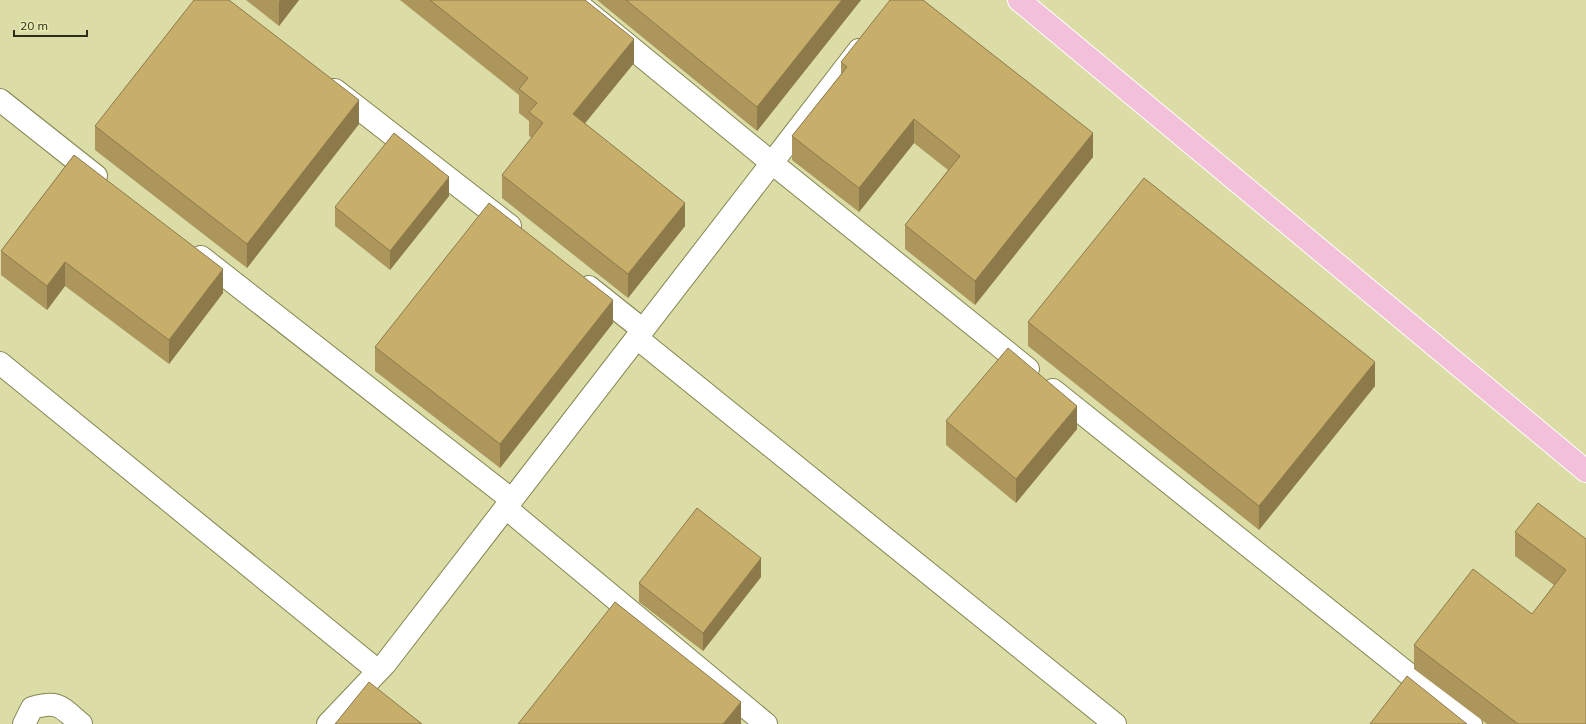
<svg xmlns="http://www.w3.org/2000/svg" width="1586" height="724" font-family="Mulish,sans-serif">
	<style>
		.lines { fill: none; stroke-linecap: round; stroke-linejoin: round }
		.minor-casing { stroke: #848552; stroke-width: 24 }
		.major-casing { stroke: #fff; stroke-width: 24 }
		.minor { stroke: #fff; stroke-width: 22 }
		.major { stroke: #f2c1d9; stroke-width: 22 }
		.wall { fill: #ac965c }
		.shaded-wall { fill: #8c7a4b }
		.building { fill: #c8ae6b; stroke: #8c7a4b }
	</style>
	<rect width="100%" height="100%" fill="#dbdca6"/>
	<g class="lines">
		<defs>
			<path id="minor" d="M 573,0 L 772,163 L 1028,369
				M 335,90 L 510,226
				M 0,100 L 96,176
				M 201,257 L 512,500
				M 589,287 L 643,330
				M 637,338 L 1115,724
				M 0,363 L 378,671
				M 1053,390 L 1471,724
				M 506,508 L 766,724
				M 24,724 L 32,708 C 59,700 61,707 81,724
				M 328,724 L 385,664 L 859,50"/>
			<path id="major" d="M 1019,0 L 1586,471"/>
		</defs>
		<use href="#minor" class="minor-casing"/>
		<use href="#major" class="major-casing"/>
		<use href="#minor" class="minor"/>
		<use href="#major" class="major"/>
	</g>
	<path class="wall" d="M 246,0 L 299,0 L 279,26 Z
		M 400,0 L 585,0 L 634,63 L 585,123 L 685,226 L 628,298 L 502,198 L 502,175 L 532,138 L 529,136 L 529,121 L 519,113 L 519,95 Z
		M 597,0 L 861,0 L 757,131 Z
		M 841,62 L 1093,157 L 975,305 L 905,249 L 905,225 L 948,170 L 914,143 L 859,212 L 792,160 L 792,136 L 841,74 Z
		M 359,124 L 247,268 L 95,150 L 95,126 Z
		M 74,155 L 223,293 L 169,364 L 65,286 L 47,310 L 1,275 L 1,251 Z
		M 449,196 L 390,270 L 335,226 L 335,207 Z
		M 1028,322 L 1375,386 L 1259,530 L 1028,346 Z
		M 613,323 L 500,468 L 375,371 L 375,347 Z
		M 946,421 L 1077,429 L 1016,503 L 946,445 Z
		M 1515,532 L 1586,539 L 1586,724 L 1487,724 L 1414,669 L 1414,645 L 1532,614 L 1554,585 L 1515,556 Z
		M 761,577 L 703,651 L 639,602 L 639,583 Z"/>
	<path class="shaded-wall" d="M 280,0 L 299,0 L 279,26 L 279,2 Z
		M 842,0 L 861,0 L 757,131 L 757,107 Z
		M 634,39 L 634,63 L 573,138 L 573,114 Z
		M 359,100 L 359,124 L 247,268 L 247,244 Z
		M 914,119 L 914,143 L 859,212 L 859,188 Z
		M 1093,133 L 1093,157 L 975,305 L 975,281 Z
		M 449,177 L 449,196 L 390,270 L 390,251 Z
		M 685,203 L 685,226 L 628,298 L 628,274 Z
		M 65,262 L 65,286 L 47,310 L 47,286 Z
		M 223,269 L 223,293 L 169,364 L 169,340 Z
		M 613,300 L 613,323 L 500,468 L 500,444 Z
		M 1375,362 L 1375,386 L 1259,530 L 1259,506 Z
		M 1077,406 L 1077,429 L 1016,503 L 1016,479 Z
		M 761,558 L 761,577 L 703,651 L 703,633 Z
		M 741,702 L 741,724 L 723,724 Z"/>
	<path class="building" d="M 194,0 L 229,0 L 359,100 L 247,244 L 95,126 Z
		M 430,0 L 585,0 L 634,39 L 573,114 L 685,203 L 628,274 L 502,175 L 543,123 L 529,112 L 537,103 L 519,89 L 528,78 Z
		M 626,0 L 842,0 L 757,107 Z
		M 890,0 L 923,0 L 1093,133 L 975,281 L 905,225 L 960,156 L 914,119 L 859,188 L 792,136 L 847,67 L 841,62 Z
		M 394,133 L 449,177 L 390,251 L 335,207 Z
		M 74,155 L 223,269 L 169,340 L 65,262 L 47,286 L 1,251 Z
		M 1144,178 L 1375,362 L 1259,506 L 1028,322 Z
		M 489,203 L 613,300 L 500,444 L 375,347 Z
		M 1008,348 L 1077,406 L 1016,479 L 946,421 Z
		M 1538,503 L 1586,539 L 1586,724 L 1518,724 L 1414,645 L 1473,569 L 1532,614 L 1566,570 L 1515,532 Z
		M 697,508 L 761,558 L 703,633 L 639,583 Z
		M 615,602 L 741,702 L 723,724 L 518,724 Z
		M 1407,676 L 1467,724 L 1370,724 Z
		M 369,682 L 422,724 L 335,724 Z"/>
	<path d="M14 30v6h73v-6" fill="none" stroke="#2d2e18" stroke-width="2"/>
	<text x="20" y="30" font-size="12" fill="#2d2e18" stroke="#e8eab3" stroke-width="3" paint-order="stroke">20 m</text>
</svg>
